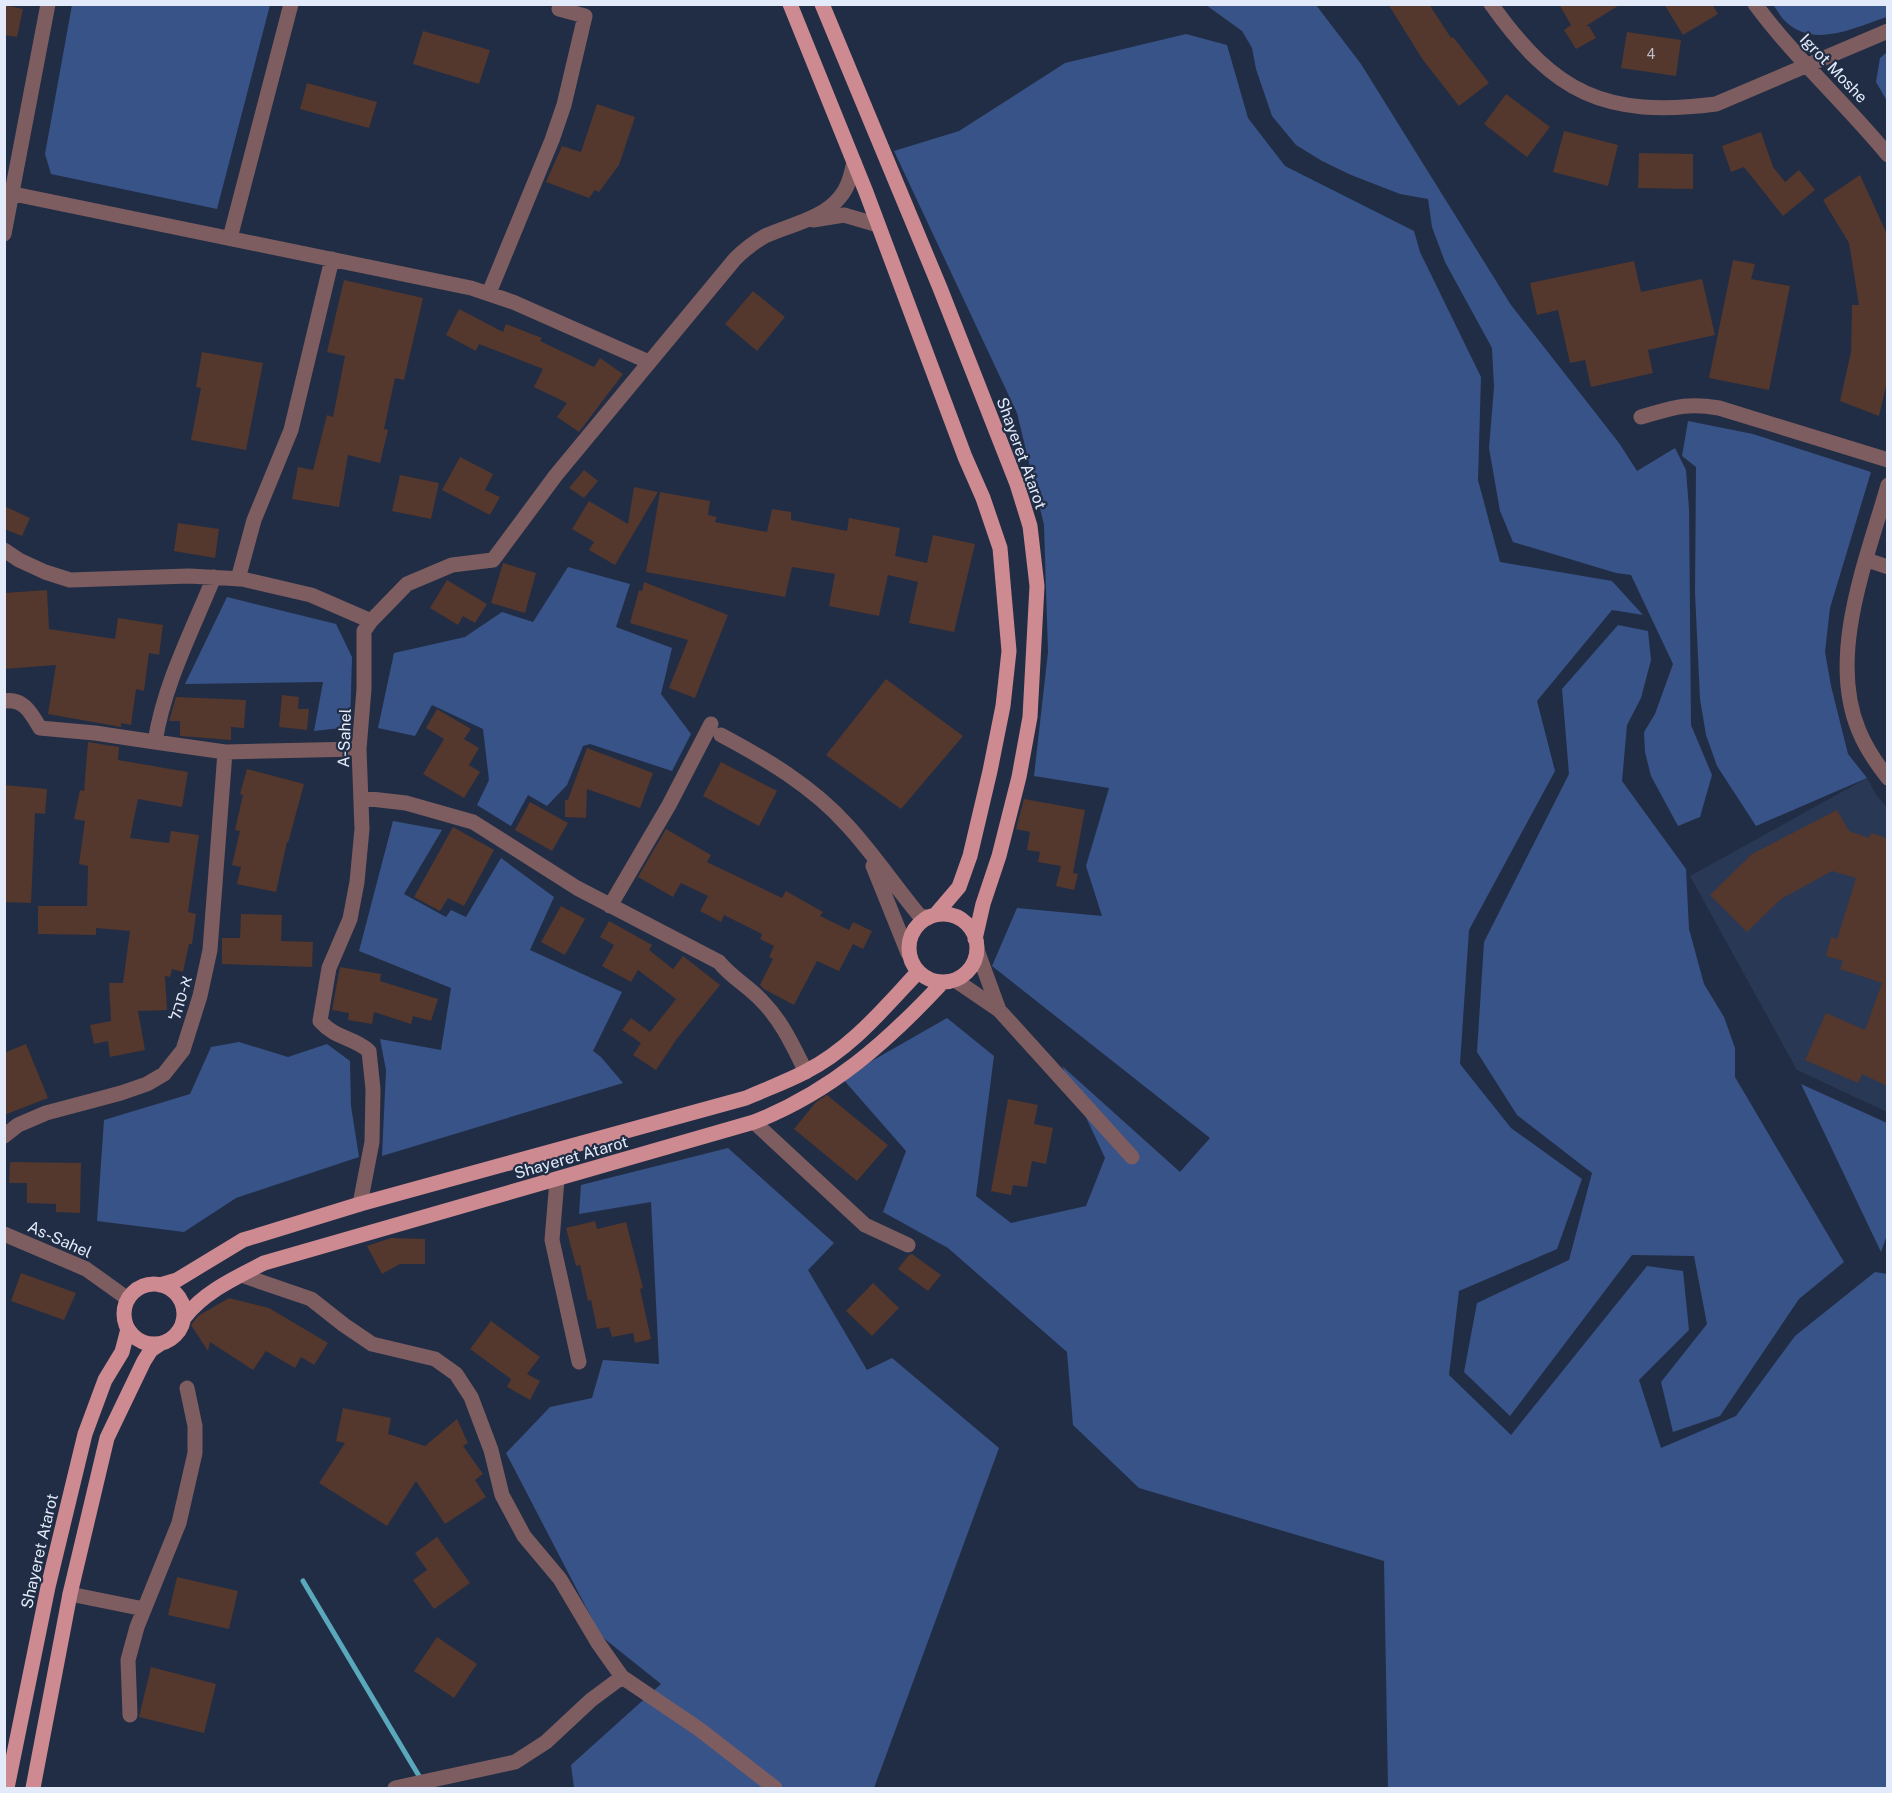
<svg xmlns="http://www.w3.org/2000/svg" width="1892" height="1793" font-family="'Public Sans','Noto Sans Hebrew',sans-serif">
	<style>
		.built { fill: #293854 }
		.green { fill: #385388 }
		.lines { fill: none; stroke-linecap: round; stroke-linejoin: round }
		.stream { stroke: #59a8bc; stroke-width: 5 }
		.building { fill: #54372d }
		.minor { stroke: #7e5d60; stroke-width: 15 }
		.major { stroke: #ce8a91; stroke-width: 15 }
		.labels { text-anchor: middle; stroke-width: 4.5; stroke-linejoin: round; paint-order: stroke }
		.number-label { font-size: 14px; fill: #bfbec8 }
		.street-label { font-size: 16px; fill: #e3ebfb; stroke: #212d44 }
	</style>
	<rect width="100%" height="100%" fill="#212d44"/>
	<path class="built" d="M 1867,778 L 1877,796 L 1887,807 L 1887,1112 L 1797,1070 L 1690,876 Z"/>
	<path class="green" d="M 72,5 L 270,5 L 217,209 L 51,174 L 45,154 Z
		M 1206,5 L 1316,5 L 1361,64 L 1511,305 L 1619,443 L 1637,471 L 1675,448 L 1686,470 L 1689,509 L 1691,725 L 1712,775 L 1700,817 L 1678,826 L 1651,776 L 1645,752 L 1644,732 L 1655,714 L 1673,664 L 1631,575 L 1616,573 L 1513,542 L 1500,511 L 1489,448 L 1494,387 L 1492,348 L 1445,262 L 1432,227 L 1428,199 L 1400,194 L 1351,175 L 1322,161 L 1296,145 L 1272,116 L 1256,69 L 1252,48 L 1242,31 Z
		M 1773,5 L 1887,5 L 1887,17 C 1855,27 1813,50 1784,20 C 1780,16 1777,9 1773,5 Z
		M 1186,34 L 1227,45 L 1248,118 L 1285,166 L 1414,231 L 1420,252 L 1481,377 L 1478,480 L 1500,562 L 1612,581 L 1643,615 L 1612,610 L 1537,701 L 1555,771 L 1469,930 L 1460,1064 L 1511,1128 L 1582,1179 L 1557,1249 L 1459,1291 L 1449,1375 L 1511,1435 L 1647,1266 L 1683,1271 L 1689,1330 L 1639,1380 L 1661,1448 L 1736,1416 L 1795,1336 L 1875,1272 L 1887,1274 L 1887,1788 L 1388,1788 L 1384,1561 L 1139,1488 L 1073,1425 L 1067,1352 L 948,1248 L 883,1212 L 906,1151 L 842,1078 L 947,1018 L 994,1056 L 976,1196 L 1011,1223 L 1086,1206 L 1105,1158 L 1062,1066 L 1180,1172 L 1210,1138 L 992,966 L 1017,908 L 1102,916 L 1086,866 L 1109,788 L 1034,776 L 1048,652 L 1044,525 L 1017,413 L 894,151 L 959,131 L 1065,63 Z
		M 1887,52 L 1887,101 L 1876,82 L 1880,58 Z
		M 1688,421 L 1753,434 L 1871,472 L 1830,608 L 1825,652 L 1831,686 L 1848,754 L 1867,778 L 1756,826 L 1717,766 L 1706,735 L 1700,699 L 1695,592 L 1696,467 L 1682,456 Z
		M 568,567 L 630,584 L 616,627 L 672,648 L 661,694 L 691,734 L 672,771 L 590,744 L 583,746 L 567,785 L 547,806 L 528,795 L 511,826 L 477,805 L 489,780 L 483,729 L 432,705 L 415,736 L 378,728 L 394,653 L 465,637 L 502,612 L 533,622 Z
		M 227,597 L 336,624 L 352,657 L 350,727 L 314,731 L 323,682 L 185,684 Z
		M 1618,625 L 1648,631 L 1651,660 L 1641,698 L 1627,725 L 1622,781 L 1686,869 L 1689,929 L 1704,984 L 1724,1017 L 1735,1048 L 1735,1077 L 1844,1262 L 1799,1299 L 1720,1416 L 1673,1432 L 1661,1382 L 1707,1324 L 1694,1256 L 1632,1255 L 1510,1416 L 1464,1372 L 1477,1303 L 1569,1260 L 1592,1173 L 1517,1115 L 1477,1052 L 1484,942 L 1569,774 L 1562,689 Z
		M 393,821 L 442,830 L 404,894 L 446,917 L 451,910 L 466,917 L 501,858 L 554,897 L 530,950 L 622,992 L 593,1051 L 601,1057 L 623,1083 L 382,1156 L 386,1070 L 380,1039 L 441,1050 L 451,988 L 359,951 Z
		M 239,1042 L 288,1057 L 327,1044 L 350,1061 L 351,1106 L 359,1157 L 236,1198 L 184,1232 L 97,1221 L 104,1120 L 190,1094 L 211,1047 Z
		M 1801,1084 L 1887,1123 L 1888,1232 L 1881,1252 Z
		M 728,1148 L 834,1243 L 808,1270 L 867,1370 L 892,1358 L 999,1448 L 874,1788 L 574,1788 L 571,1765 L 661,1684 L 601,1636 L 506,1453 L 550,1407 L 592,1398 L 603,1360 L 659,1364 L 651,1202 L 579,1214 L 581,1185 Z"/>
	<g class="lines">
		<path class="stream" d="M 303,1581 L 422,1781"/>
	</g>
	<path class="building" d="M 1388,4 L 1429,4 L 1451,38 L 1453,37 L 1489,83 L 1459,106 L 1423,60 Z
		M 1559,4 L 1621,4 L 1586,26 L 1589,26 L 1596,38 L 1576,49 L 1564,30 L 1571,25 Z
		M 1664,4 L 1712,4 L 1718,14 L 1683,35 Z
		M 4,5 L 23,9 L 17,37 L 4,35 Z
		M 423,31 L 490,50 L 479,84 L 413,64 Z
		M 1627,32 L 1681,40 L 1676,76 L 1621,68 Z
		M 307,83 L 377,102 L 369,128 L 300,109 Z
		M 1506,94 L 1550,127 L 1527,157 L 1484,124 Z
		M 597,104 L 635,117 L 619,165 L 599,192 L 595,190 L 589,198 L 546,182 L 562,146 L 581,152 Z
		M 1564,131 L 1618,145 L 1608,186 L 1553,172 Z
		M 1761,132 L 1773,167 L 1785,182 L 1799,170 L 1815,190 L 1783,216 L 1744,167 L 1731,172 L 1722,146 Z
		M 1639,153 L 1693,154 L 1693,189 L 1638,188 Z
		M 1860,175 L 1886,232 L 1887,240 L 1887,382 L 1879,416 L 1840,401 L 1851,352 L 1852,305 L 1859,305 L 1849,243 L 1823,200 Z
		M 1733,260 L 1755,264 L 1751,279 L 1790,286 L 1769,390 L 1709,378 Z
		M 1634,261 L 1641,292 L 1702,279 L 1715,335 L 1648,350 L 1653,373 L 1591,387 L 1585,360 L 1570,363 L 1558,310 L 1537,315 L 1530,283 Z
		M 344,280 L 423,298 L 404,380 L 395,378 L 384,429 L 388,430 L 380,463 L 348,455 L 339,507 L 292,499 L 298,467 L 313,470 L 327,415 L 333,417 L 345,356 L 327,352 Z
		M 753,291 L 785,317 L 757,351 L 725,324 Z
		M 459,309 L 503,332 L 506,324 L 542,338 L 540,341 L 594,367 L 600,358 L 623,374 L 579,432 L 557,417 L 567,403 L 534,387 L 543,369 L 479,344 L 476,351 L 446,335 Z
		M 202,352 L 263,363 L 246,450 L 191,440 L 201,388 L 196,387 Z
		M 460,457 L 493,474 L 485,490 L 500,497 L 490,515 L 442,490 Z
		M 584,470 L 598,481 L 584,498 L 569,488 Z
		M 400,475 L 439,483 L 431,519 L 392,511 Z
		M 634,487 L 658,492 L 615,565 L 589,550 L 594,542 L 572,529 L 589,501 L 628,524 Z
		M 660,492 L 710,501 L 708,515 L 717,517 L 715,522 L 767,532 L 772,509 L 791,512 L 791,520 L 847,531 L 849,518 L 900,528 L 895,556 L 927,563 L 933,535 L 975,544 L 954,632 L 909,623 L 918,582 L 888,575 L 879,616 L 829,606 L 835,574 L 792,567 L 785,597 L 646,572 Z
		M 4,506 L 30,518 L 22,536 L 4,529 Z
		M 178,523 L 219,529 L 215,558 L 174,551 Z
		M 503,563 L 536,573 L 525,613 L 491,603 Z
		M 447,580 L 487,604 L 475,623 L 463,616 L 458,625 L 430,608 Z
		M 644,582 L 728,615 L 695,698 L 669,688 L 688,640 L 630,623 L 639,590 L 642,591 Z
		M 47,590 L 49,629 L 115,639 L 118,618 L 163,625 L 159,655 L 149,653 L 144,691 L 136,689 L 131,725 L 121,723 L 121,727 L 48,714 L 56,665 L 4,669 L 4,593 Z
		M 886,679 L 963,736 L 901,809 L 826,755 Z
		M 282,695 L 299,697 L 298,709 L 309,709 L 307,730 L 279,727 Z
		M 176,697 L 246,700 L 244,728 L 231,727 L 231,740 L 180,736 L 180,721 L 169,721 Z
		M 437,709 L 471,729 L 464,739 L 479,748 L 469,765 L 480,772 L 464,798 L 423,774 L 444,739 L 426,728 Z
		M 88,742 L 119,747 L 118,760 L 188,772 L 182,807 L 138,799 L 130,838 L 169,843 L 171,831 L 199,835 L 188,912 L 196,914 L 192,944 L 189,944 L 183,972 L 172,969 L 170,977 L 165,976 L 167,1010 L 138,1011 L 145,1050 L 110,1057 L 108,1041 L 94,1044 L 90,1025 L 111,1021 L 109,983 L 123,983 L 130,931 L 96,928 L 96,935 L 38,934 L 38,906 L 87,906 L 88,866 L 79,864 L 85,821 L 74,819 L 80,790 L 84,791 Z
		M 587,748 L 653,773 L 640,808 L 587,789 L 586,818 L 565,817 L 565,800 L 568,800 Z
		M 721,762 L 777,791 L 759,826 L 703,796 Z
		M 247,769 L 304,784 L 288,843 L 287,842 L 276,892 L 237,884 L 241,867 L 232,865 L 240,831 L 235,830 L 243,795 L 240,794 Z
		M 4,785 L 47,789 L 45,814 L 35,813 L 31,903 L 4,902 Z
		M 1024,799 L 1085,810 L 1073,873 L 1078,874 L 1074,890 L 1056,886 L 1061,866 L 1038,862 L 1040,852 L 1027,850 L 1030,832 L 1016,829 Z
		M 530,802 L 568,823 L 552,851 L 515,830 Z
		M 1837,810 L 1849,831 L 1869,838 L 1871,833 L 1887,838 L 1887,1086 L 1862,1074 L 1858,1083 L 1805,1060 L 1826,1013 L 1865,1030 L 1882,983 L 1840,969 L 1843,961 L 1826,956 L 1831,937 L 1837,939 L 1856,878 L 1832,871 L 1781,899 L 1747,932 L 1710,895 L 1752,854 Z
		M 453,827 L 494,850 L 464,906 L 448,898 L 440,911 L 414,897 Z
		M 666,829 L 711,855 L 707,862 L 782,898 L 786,891 L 823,912 L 820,916 L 849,930 L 853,922 L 872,931 L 863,949 L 853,944 L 839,971 L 817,961 L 794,1005 L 764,989 L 760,985 L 773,959 L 769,957 L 774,946 L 760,939 L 762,934 L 724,915 L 721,922 L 700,911 L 708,896 L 681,883 L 673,897 L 638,877 Z
		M 561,906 L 585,919 L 565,955 L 541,942 Z
		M 241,914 L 282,915 L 281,941 L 313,942 L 312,967 L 222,964 L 222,938 L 240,938 Z
		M 609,921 L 652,945 L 649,950 L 673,969 L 683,956 L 720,985 L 676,1040 L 656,1070 L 633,1055 L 641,1043 L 622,1030 L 631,1018 L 650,1032 L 676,999 L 638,970 L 631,982 L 602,966 L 614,945 L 600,937 Z
		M 340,967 L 381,974 L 380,981 L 438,999 L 431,1021 L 413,1016 L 411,1024 L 374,1012 L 372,1024 L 348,1020 L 349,1013 L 332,1010 Z
		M 26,1044 L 48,1098 L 4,1115 L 4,1053 Z
		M 827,1095 L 888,1145 L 857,1181 L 794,1129 L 816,1102 Z
		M 1008,1099 L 1038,1105 L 1034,1124 L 1053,1128 L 1046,1164 L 1032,1161 L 1027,1187 L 1013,1185 L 1011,1195 L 991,1191 Z
		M 10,1162 L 81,1163 L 80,1213 L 56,1212 L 56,1204 L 27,1203 L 27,1183 L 9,1183 Z
		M 595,1221 L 597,1229 L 626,1222 L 643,1288 L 640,1289 L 651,1339 L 635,1343 L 633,1333 L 612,1337 L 609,1327 L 597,1329 L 591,1300 L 588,1301 L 580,1265 L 576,1266 L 566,1228 Z
		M 391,1238 L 425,1239 L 425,1264 L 400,1264 L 382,1274 L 367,1246 Z
		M 912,1254 L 941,1275 L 928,1291 L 898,1269 L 909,1255 Z
		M 21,1273 L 76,1293 L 64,1320 L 11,1301 Z
		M 873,1283 L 899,1308 L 872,1336 L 846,1311 Z
		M 229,1298 L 269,1308 L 328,1343 L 314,1365 L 301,1357 L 295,1368 L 266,1351 L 253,1370 L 210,1342 L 208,1351 L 191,1325 L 198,1316 Z
		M 491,1321 L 540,1357 L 527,1374 L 540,1381 L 530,1400 L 507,1387 L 511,1379 L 470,1349 Z
		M 343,1408 L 391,1418 L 388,1434 L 425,1446 L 457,1419 L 468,1443 L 463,1446 L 483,1474 L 475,1480 L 486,1497 L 445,1524 L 416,1481 L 387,1526 L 319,1483 L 345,1443 L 336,1441 Z
		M 437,1537 L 470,1583 L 434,1609 L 413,1580 L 427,1570 L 415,1553 Z
		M 177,1577 L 238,1591 L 229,1629 L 168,1615 Z
		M 437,1637 L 477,1664 L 454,1698 L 414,1671 Z
		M 151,1667 L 216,1684 L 204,1733 L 139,1717 Z"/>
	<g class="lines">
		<path class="minor" d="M 1491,4 C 1555,94 1605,118 1716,104 L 1888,31
			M 1755,4 C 1795,58 1845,103 1888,155
			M 4,192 L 471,288 L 513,302 L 649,362
			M 813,220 L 844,215 L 878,225
			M 4,234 L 48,4
			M 230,238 L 291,4
			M 489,293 L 552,140 L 564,105 L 585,16 L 559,9
			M 1641,417 C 1673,408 1685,402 1719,408 L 1888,460
			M 1888,485 C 1867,559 1827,656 1859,731 C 1866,748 1876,763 1888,778
			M 4,550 L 19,560 L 45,572 L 70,580 L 189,576 L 242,579 L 311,595 L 371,621 L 364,631 L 364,689 L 359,749 L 362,829 L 357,882 L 350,919 L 329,968 L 320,1021 C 337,1040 352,1036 369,1051 L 373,1089 L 372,1142 L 360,1204
			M 1867,560 L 1888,567
			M 214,577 C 192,631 164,684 155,742 L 225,752 L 359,749
			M 238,579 L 254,520 L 291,430 L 332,259
			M 371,621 L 407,584 L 452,565 L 493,560 L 556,475 L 735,259 C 744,250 754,242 765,236 C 789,225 823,219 840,197 C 849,187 851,174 854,162
			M 4,701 C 24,698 31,713 40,728 L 95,733 L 155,742
			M 721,735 C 766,759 812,786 847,825 C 873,853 894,885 919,915 L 928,918
			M 362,798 L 406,803 L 473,822 L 577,888 L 719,962 C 731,977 748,986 761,1000 C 782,1021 793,1046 806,1072
			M 873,866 L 908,953
			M 610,906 L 669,805 L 711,724
			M 977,950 L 999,1010
			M 955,980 L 999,1010 L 1132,1157
			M 754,1122 L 865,1225 L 908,1245
			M 4,1136 L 18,1125 L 46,1113 L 121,1093 L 147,1084 L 164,1074 L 183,1050 L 200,996 L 210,950 L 225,752
			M 557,1180 L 552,1240 L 579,1362
			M 4,1234 L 86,1269 L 128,1299
			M 241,1275 L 311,1299 L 344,1325 L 372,1344 L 435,1359 L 456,1374 L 471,1397 L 491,1450 L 502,1495 L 524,1536 L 560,1579 L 598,1643 L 622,1677 L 591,1700 L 546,1742 L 515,1762 L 395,1788
			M 70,1594 L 144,1609
			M 622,1677 L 699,1729 L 775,1788
			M 130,1715 L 128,1660 L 137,1627 L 179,1523 L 195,1453 L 195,1426 L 187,1388"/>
		<path class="major" d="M 790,4 L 866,192 L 965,457 L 983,498 L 1000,548 L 1009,651 L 1003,706 L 990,771 L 970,856 L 959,887 L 936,914
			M 822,4 L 940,288 L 1017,484 L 1030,526 L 1037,586 L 1030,717 L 1019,777 L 999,856 L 983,904 L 975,939
			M909 948a34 34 0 1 1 68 0a34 34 0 1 1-68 0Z
			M124 1314a30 30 0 1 1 60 0a30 30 0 1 1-60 0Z
			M 160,1285 L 177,1280 L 243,1240 L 360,1204 L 746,1098 C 766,1089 786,1082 805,1072 C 851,1049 884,1008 918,972
			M 184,1318 C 204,1292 235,1278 264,1263 L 754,1122 C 831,1092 887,1042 943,982
			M 7,1788 L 48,1587 L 85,1434 L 105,1380 L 122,1352 L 128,1329
			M 33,1788 L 70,1594 L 107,1438 L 144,1361 L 151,1350 L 160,1344"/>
	</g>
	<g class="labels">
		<g class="number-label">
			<text x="1651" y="59">4</text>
		</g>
		<g class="street-label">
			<text transform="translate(1834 68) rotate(46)" y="6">Igrot Moshe</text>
			<text transform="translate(1022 453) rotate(70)" y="6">Shayeret Atarot</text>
			<text transform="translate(344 738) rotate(-88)" y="6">A-Sahel</text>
			<text transform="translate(180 998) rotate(-74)" y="6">א-סהל</text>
			<text transform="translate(571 1157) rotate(-16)" y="6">Shayeret Atarot</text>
			<text transform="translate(60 1239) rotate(24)" y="6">As-Sahel</text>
			<text transform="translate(39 1551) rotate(-77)" y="6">Shayeret Atarot</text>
		</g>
	</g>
	<rect width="1892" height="1793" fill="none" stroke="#e3ebfb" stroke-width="12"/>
</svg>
